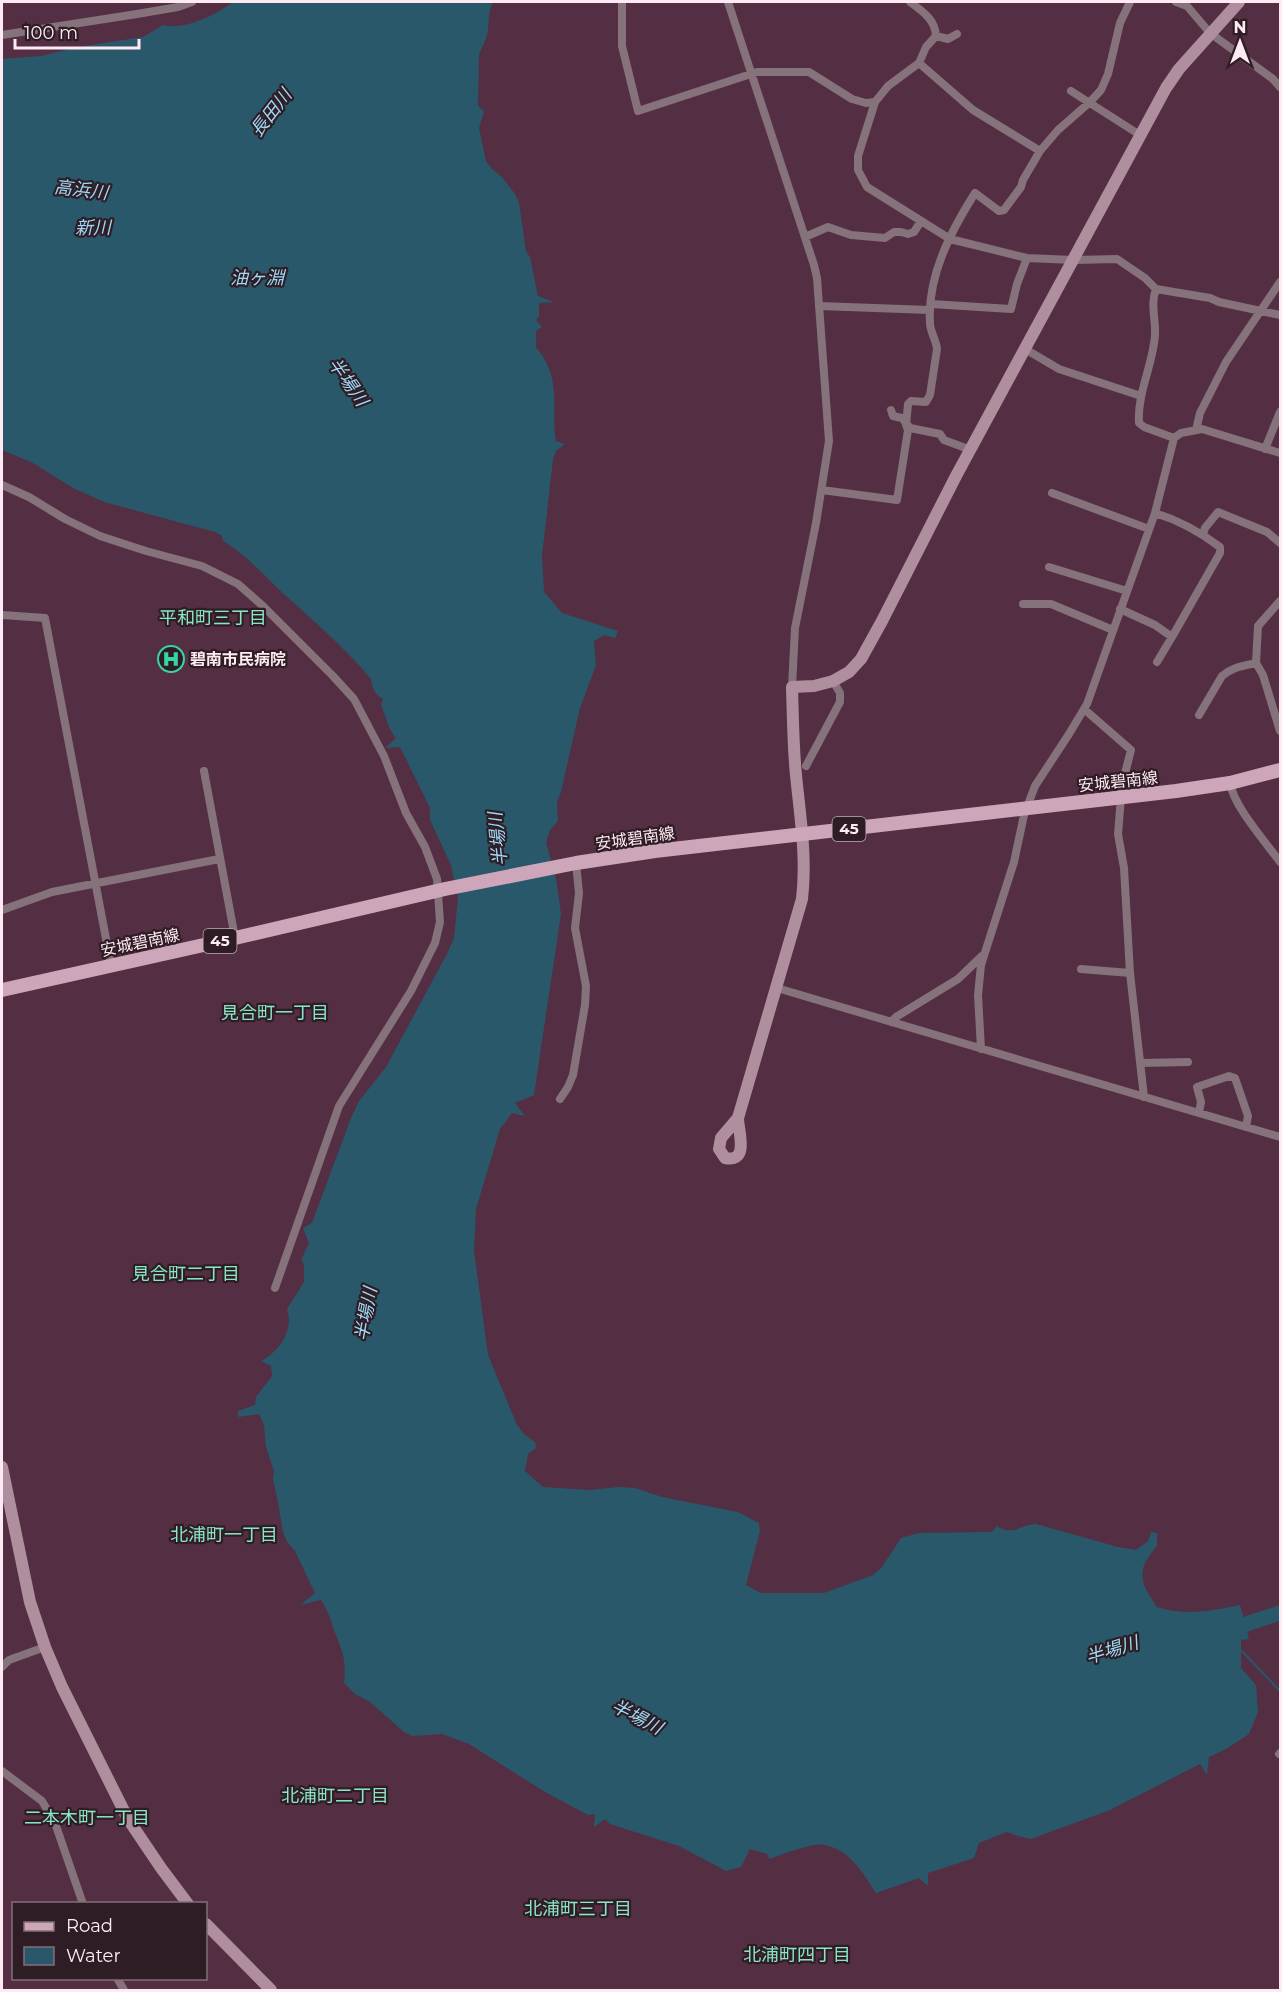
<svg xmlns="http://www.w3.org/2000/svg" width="1282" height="1992" font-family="Montserrat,'Noto Sans JP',sans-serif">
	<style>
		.water { fill: #2a586b }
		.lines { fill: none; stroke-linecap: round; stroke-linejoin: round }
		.stream { stroke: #2a586b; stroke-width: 2 }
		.river { stroke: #2a586b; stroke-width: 15 }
		.street { stroke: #86727b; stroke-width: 8 }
		.secondary { stroke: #af8f9e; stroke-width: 12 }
		.primary { stroke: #cea6b9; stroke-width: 14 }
		.labels { text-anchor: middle; stroke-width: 4.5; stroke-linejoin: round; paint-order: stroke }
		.shield { fill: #2f1d26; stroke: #c1acb6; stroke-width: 1.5 }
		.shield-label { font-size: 15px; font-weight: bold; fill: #ffeaf3 }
		.poi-label { font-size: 16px; font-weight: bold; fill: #ffeaf3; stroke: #2f1d26; text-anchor: start }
		.street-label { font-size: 16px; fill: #ffeaf3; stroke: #2f1d26 }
		.water-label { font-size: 18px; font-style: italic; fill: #9dd8f4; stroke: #2f1d26 }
		.neighbourhood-label { font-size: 18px; fill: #8ae5c4; stroke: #2f1d26 }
	</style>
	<rect width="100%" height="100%" fill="#542e42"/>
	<path class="water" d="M 233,2 L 493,2 C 486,14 491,29 485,41 C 483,46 481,49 479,55 L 478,106 L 484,111 L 479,128 L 486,161 L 492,169 L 502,177 L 515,194 L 519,203 L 526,251 L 530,257 L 538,296 L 554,302 L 539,303 L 539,317 L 536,320 L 542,327 L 536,331 L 536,347 C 561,378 552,400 555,436 L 556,441 L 565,444 L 556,451 L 553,459 L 542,556 L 544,592 L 562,613 L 618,631 L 615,638 L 604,635 L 594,641 L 596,665 L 580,708 L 561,792 L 557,801 L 558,821 L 550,830 L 546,843 L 556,878 L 561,914 L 534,1095 L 515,1103 L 525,1116 L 512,1113 L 500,1129 L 476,1209 L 474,1250 L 488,1355 L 517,1425 L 524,1434 L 535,1442 L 536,1448 L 528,1454 L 525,1471 L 543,1487 L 590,1490 L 618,1487 L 635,1488 L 662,1497 L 738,1512 L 759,1523 L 760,1531 L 746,1585 L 761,1593 L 824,1593 L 873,1575 L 882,1567 L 901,1538 L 919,1533 L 992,1532 L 997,1526 C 1012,1537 1020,1525 1036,1524 L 1118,1547 L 1136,1550 L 1148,1541 L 1151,1532 L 1157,1533 L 1157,1546 C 1136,1570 1139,1581 1157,1607 C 1186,1616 1211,1611 1240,1605 L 1249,1639 L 1241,1640 L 1241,1668 L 1256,1685 L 1258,1712 L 1249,1734 L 1226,1749 L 1209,1757 L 1207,1775 L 1200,1764 L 1110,1810 L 1031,1839 L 1018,1836 L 1007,1832 L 979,1843 L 974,1858 L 928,1873 L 928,1886 L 919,1878 L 876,1893 C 863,1873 850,1850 825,1845 C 814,1842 781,1855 769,1859 L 767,1854 L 750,1849 L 741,1867 L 726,1871 L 679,1846 L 610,1824 L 605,1819 L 594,1827 L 595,1814 L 588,1815 L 545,1792 L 469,1744 L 442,1734 L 412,1736 L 404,1732 L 370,1702 L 355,1694 L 344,1683 C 347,1656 341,1650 333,1627 C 330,1617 327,1609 321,1600 L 300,1605 L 315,1593 L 295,1551 L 287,1542 L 283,1532 L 278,1502 L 273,1480 L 274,1471 L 266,1447 L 264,1425 L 259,1414 L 238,1417 L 238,1411 L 255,1405 L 256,1397 L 272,1376 L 271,1366 L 261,1361 C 280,1351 294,1330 287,1309 L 304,1282 L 304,1264 L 301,1260 L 309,1243 L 303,1228 L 312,1223 L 351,1118 L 359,1101 L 386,1067 L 447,954 L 454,938 L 458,898 L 451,865 L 430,820 L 430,808 L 400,747 L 385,748 L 396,738 C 388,729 386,716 381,705 L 383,699 C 375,695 372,688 371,679 C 345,648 315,622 285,595 C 265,577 247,555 223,541 L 222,536 L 215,532 L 104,502 L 73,488 L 33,463 L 2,450 L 2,59 L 41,56 L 78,47 L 143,37 L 163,25 C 183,31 218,14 233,2 Z"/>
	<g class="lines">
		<path class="stream" d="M 1239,1648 L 1280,1691"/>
		<path class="river" d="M 1228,1634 L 1249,1623 L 1280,1613"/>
		<path class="street" d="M 622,2 L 622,46 L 638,111 L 757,72 L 809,72 L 852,99 L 866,103 L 875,102
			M 728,2 L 814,265 L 817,278 L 829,441 L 816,523 L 795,628 L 792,687
			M 910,2 C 922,11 935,19 936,36
			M 1176,2 L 1187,6 L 1210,33 L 1273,79 L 1280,87
			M 957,34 L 948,39 L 936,36 L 926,47 L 919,63 L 888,86 L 875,102 L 858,156 L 858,170 L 867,187 L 950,239 L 1027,258 L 1073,260 L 1117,259 L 1145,278 L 1156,289 L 1210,298 L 1219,302 L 1280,315
			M 2,35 L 137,14 L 178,7 L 192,2
			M 919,63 L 973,110 L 1040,151
			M 1071,91 L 1140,135
			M 805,237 L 828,227 L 851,235 L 885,238 L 894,232 L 901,232 L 908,234 L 914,232 L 921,221
			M 1156,289 C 1150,304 1156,320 1155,335 C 1153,365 1137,393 1139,423 L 1144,427 L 1174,438
			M 931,304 L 1011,309 L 1017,284 L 1027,258
			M 819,306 L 930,310
			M 1025,349 L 1059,369 L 1141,396
			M 891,410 L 893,416 L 902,418 L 910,428 L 940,434 L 944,440 L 971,450
			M 1196,430 L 1200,413 L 1226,362 L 1280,282
			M 1265,449 L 1280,412
			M 2,485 L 29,497 L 65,519 L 100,536 L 146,551 L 202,566 L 238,584 L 263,606 L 332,675 L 354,699 L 384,756 L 406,813 L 425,847 L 437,879 L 440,922 L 435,943 L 411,991 L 339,1106 L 275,1288
			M 822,490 L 897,500 L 908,430 L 906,425 L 908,404 L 911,401 L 926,402 L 930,395 L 937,349 C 936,339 930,332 930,323 C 927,276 951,231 975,193 L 999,211 L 1004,210 L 1021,187 L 1023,180 L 1040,151 L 1058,130 L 1090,102 L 1101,90 L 1108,74 L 1120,23 L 1130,2
			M 1052,493 L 1149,529
			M 1203,534 L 1205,528 L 1218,512 L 1267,532 L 1280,543
			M 1049,567 L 1127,591
			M 1280,601 L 1258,626 L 1256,663 L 1263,675 L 1280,731
			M 1023,604 L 1051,604 L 1113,630
			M 1120,609 L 1155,625 L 1172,637 L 1220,553 L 1220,547 C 1200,532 1178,520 1155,513
			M 2,615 L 45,618 L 111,965
			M 1157,662 L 1172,637
			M 1084,709 L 1131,750 L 1122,785 L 1118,834 L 1124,868 L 1130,973 L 1144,1097
			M 1199,715 L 1222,676 C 1232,667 1243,666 1256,663
			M 806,766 L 840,702 L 840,693 L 833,681
			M 204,771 L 235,938
			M 1230,783 C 1234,807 1265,841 1280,862
			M 2,910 L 52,892 L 219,859
			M 1081,969 L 1130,973
			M 777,988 L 1280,1137
			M 891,1022 L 896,1017 L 958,979 L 982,956
			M 981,1049 L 978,995 L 981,965 L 1014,862 L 1024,815 L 1035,786 L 1069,734 L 1087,704 L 1155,513 L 1174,438 L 1181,433 L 1202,429 L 1280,453
			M 1140,1063 L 1188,1062
			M 560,1099 L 568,1087 L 573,1075 L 585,1005 L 586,986 L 575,928 L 579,893 L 576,863
			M 1199,1113 L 1201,1102 L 1197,1087 L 1229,1076 L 1235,1078 L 1248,1116 L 1246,1127
			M 2,1667 L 9,1660 L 45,1647
			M 1279,1754 L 1280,1753
			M 2,1771 L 42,1801 L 55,1823 L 83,1904
			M 117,1978 L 124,1990"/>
		<path class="secondary" d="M 738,1118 L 721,1138 L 719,1149 L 725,1158 C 750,1163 738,1131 738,1118 L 802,899 C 807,858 800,816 796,775 C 793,746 793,717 792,687 L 814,686 L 833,681 L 849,672 L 861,659 L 882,621 L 956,476 L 1166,88 L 1179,69 L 1239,2
			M 2,1467 L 30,1602 L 45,1647 L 62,1687 L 128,1819 L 161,1868 L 188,1904
			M 206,1924 L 271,1990"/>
		<path class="primary" d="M 2,990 L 235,938 L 445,889 L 576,863 L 655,851 L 1176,791 L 1230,783 L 1280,770"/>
	</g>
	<defs>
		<symbol id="hospital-ring" viewBox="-11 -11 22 22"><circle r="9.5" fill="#2f1d26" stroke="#37d4a6" stroke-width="1.5"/><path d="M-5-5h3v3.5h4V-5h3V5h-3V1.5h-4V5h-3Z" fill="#37d4a6"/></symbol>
	</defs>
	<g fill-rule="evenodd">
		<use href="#hospital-ring" x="156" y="644" width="30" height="30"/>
	</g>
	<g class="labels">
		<g class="shield">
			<rect x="832.5" y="817" width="33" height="24" rx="4.5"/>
			<rect x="203.5" y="929" width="33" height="24" rx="4.5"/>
		</g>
		<g class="shield-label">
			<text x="849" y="834">45</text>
			<text x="220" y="946">45</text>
		</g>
		<g class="poi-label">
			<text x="190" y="665">碧南市民病院</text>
		</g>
		<g class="street-label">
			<text transform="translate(1118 781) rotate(-6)" y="6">安城碧南線</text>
			<text transform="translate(635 838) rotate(-8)" y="6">安城碧南線</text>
			<text transform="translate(140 942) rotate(-12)" y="6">安城碧南線</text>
		</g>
		<g class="water-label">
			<text transform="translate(271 113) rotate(-52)" y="6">長田川</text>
			<text transform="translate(81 190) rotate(7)" y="6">高浜川</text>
			<text transform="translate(93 228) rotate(-1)" y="6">新川</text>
			<text x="257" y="284">油ヶ淵</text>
			<text transform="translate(348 382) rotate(55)" y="6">半場川</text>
			<text transform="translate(498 839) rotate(-96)" y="6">半場川</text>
			<text transform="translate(366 1314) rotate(-80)" y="6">半場川</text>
			<text transform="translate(1112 1650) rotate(-17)" y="6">半場川</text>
			<text transform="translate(637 1717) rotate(27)" y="6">半場川</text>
		</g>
		<g class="neighbourhood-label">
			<text x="213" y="624">平和町三丁目</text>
			<text x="275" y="1019">見合町一丁目</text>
			<text x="186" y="1280">見合町二丁目</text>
			<text x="224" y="1541">北浦町一丁目</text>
			<text x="335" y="1802">北浦町二丁目</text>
			<text x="87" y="1824">二本木町一丁目</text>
			<text x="578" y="1915">北浦町三丁目</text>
			<text x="797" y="1961">北浦町四丁目</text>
		</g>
	</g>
	<rect width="1282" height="1992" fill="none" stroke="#ffeaf3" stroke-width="6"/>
	<rect x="12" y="1902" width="195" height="78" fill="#2f1d26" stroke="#826f78" stroke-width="1.5"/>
	<rect x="24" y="1922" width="30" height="9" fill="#cea6b9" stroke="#826f78" stroke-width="1.5"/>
	<text x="66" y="1932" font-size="18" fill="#ffeaf3">Road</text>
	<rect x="24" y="1947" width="30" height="18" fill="#2a586b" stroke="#826f78" stroke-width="1.5"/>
	<text x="66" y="1962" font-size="18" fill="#ffeaf3">Water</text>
	<g transform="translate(1240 42)" stroke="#2f1d26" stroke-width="4.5" paint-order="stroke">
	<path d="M0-4.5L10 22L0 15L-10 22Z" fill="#ffeaf3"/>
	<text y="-9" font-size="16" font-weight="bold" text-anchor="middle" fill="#ffeaf3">N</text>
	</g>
	<path d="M15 39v9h124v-9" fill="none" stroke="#ffeaf3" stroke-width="3"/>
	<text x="24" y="39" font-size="18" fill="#ffeaf3" stroke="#2f1d26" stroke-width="4.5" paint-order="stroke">100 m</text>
</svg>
